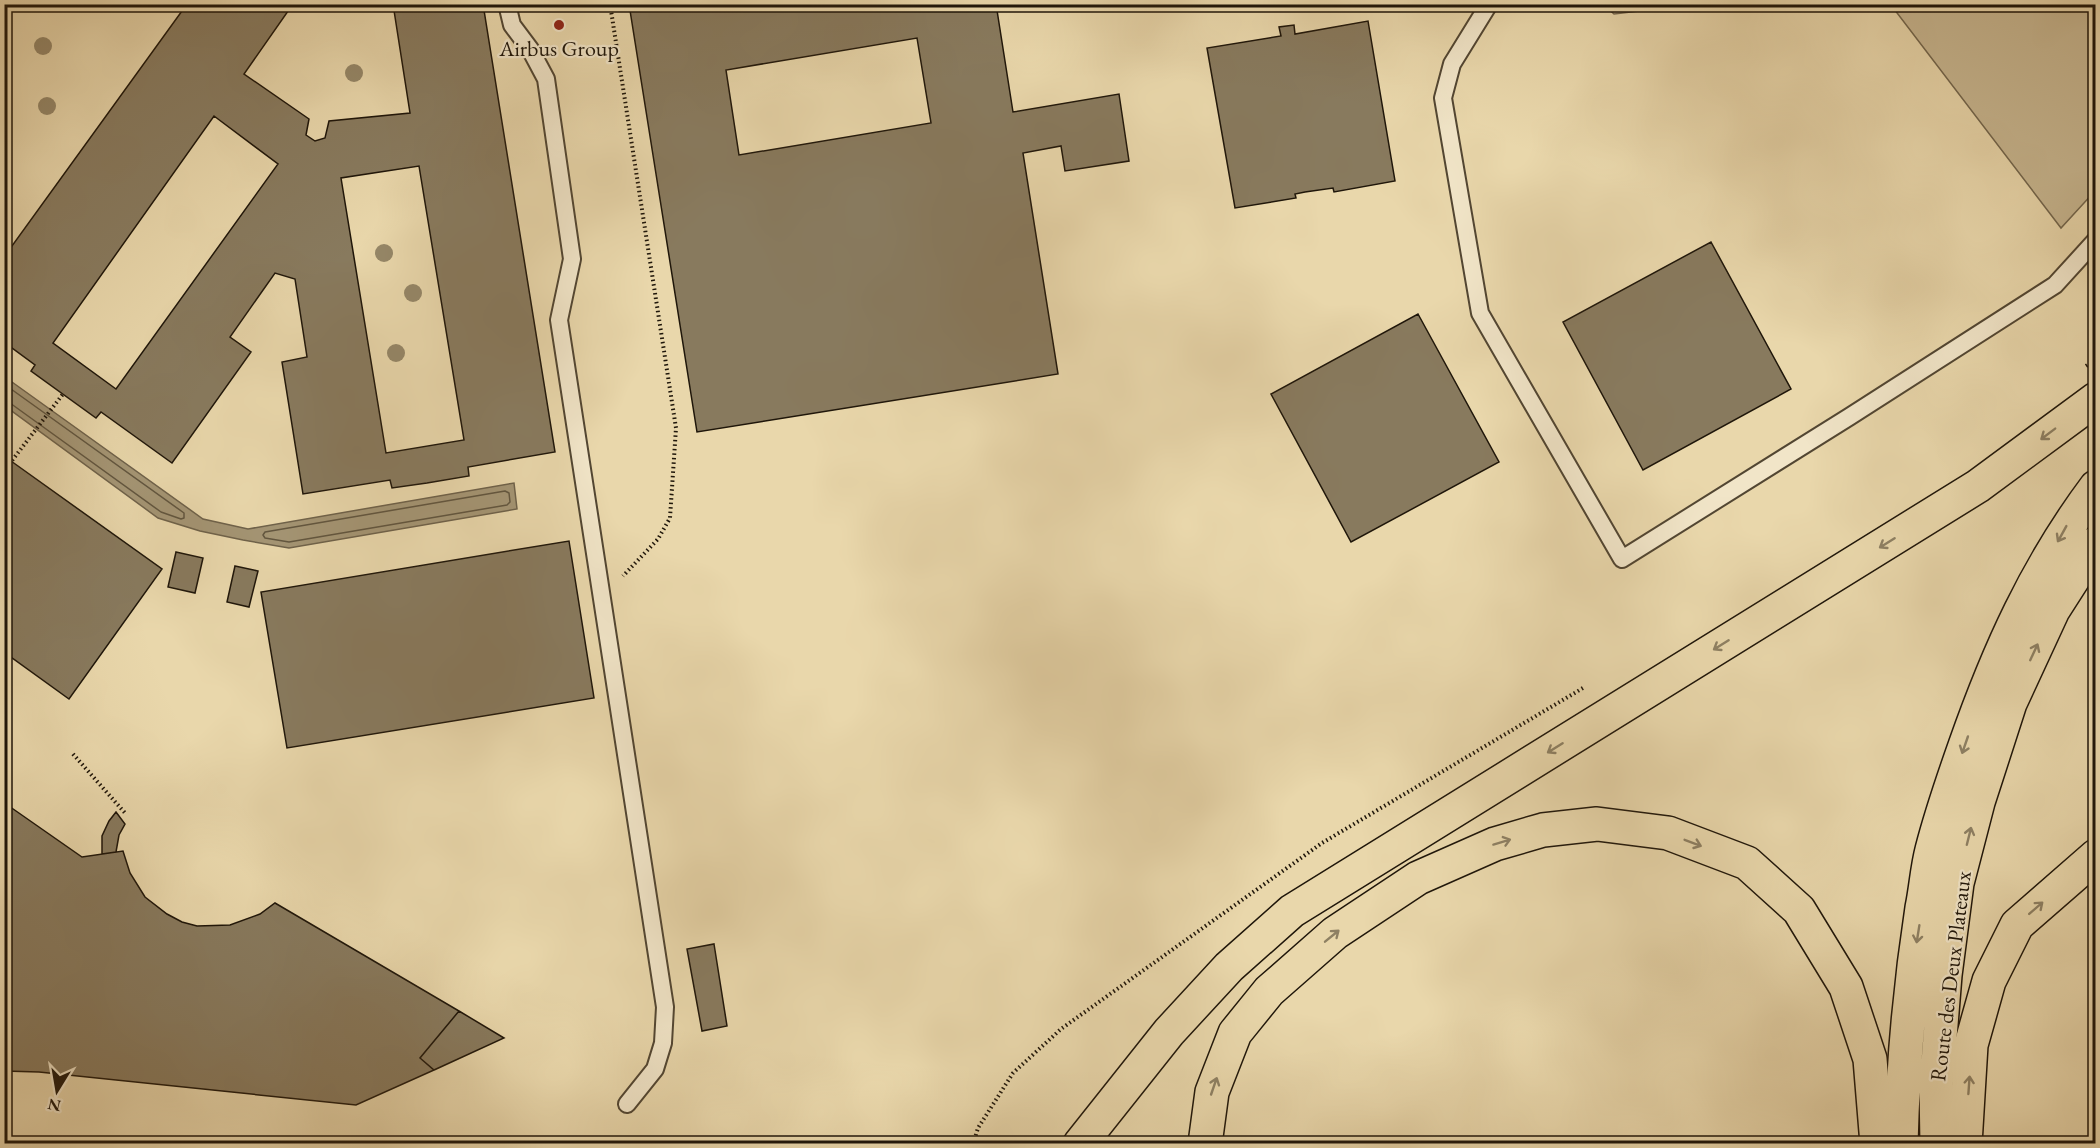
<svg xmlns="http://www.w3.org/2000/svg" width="2100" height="1148" font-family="'EB Garamond',serif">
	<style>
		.green { fill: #c7b690; stroke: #73664d; stroke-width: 1.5 }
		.water { fill: #a49574; stroke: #6f624a; stroke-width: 1.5 }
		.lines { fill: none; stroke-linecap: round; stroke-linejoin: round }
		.shore { stroke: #62563f; stroke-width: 1.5 }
		.building { fill: #887a5e; stroke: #1f160a; stroke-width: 1.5; fill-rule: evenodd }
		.service-casing { stroke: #524632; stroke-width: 20 }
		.primary-casing { stroke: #1f160a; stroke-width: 36 }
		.trunk-casing { stroke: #1f160a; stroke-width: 36 }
		.path { stroke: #1f160a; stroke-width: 4; stroke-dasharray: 1.5 3; stroke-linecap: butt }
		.service { stroke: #f1e5c8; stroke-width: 16 }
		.primary { stroke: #e9d7ab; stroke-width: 33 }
		.trunk { stroke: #e9d7ab; stroke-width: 33 }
		.tree { fill: #958768 }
		.oneway { stroke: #8e8063 }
		.poi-dot { fill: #8f2418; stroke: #f1e5c8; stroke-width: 2 }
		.labels { text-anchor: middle; stroke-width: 4.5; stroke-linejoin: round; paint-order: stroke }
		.poi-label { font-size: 22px; fill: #1f160a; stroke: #f1e5c8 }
		.street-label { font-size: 22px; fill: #1f160a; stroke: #f1e5c8 }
	</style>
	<rect width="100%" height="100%" fill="#e9d7ab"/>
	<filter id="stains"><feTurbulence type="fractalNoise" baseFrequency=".00333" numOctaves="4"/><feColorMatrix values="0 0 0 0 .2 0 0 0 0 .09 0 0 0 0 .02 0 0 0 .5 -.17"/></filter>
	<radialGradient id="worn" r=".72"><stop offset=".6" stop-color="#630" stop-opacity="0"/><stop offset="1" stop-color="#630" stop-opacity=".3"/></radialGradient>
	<path class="green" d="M 1604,5 L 1691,5 L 1614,14 Z
		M 1891,5 L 2095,5 L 2095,191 L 2061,228 Z"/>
	<path class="water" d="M 5,377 L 203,519 L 248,529 L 514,483 L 517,509 L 289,548 L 243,540 L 200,531 L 158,518 L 5,406 Z"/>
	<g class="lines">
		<path class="shore" d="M 4,384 L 184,513 L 184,518 L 181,519 L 161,512 L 10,403 L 4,402
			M 505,491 L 509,493 L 510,502 L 507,505 L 289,542 L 265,538 L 263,535 L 265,532 Z"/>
	</g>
	<path class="building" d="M 187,4 L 293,4 L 244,74 L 309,119 L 306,135 L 315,141 L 325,138 L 329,121 L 410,113 L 393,4 L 483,4 L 555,452 L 468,467 L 469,476 L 427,483 L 392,488 L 390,480 L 303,494 L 282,362 L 307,357 L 295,279 L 275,273 L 230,337 L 251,352 L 172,463 L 101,412 L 96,418 L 31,371 L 35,365 L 4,342 L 4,257 ZM 214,116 L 278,164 L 116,389 L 53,343 ZM 419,166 L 464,440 L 386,453 L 341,178 Z
		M 629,4 L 996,4 L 1013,112 L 1119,94 L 1129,161 L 1065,171 L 1061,146 L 1023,153 L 1058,374 L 697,432 ZM 917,38 L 931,123 L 739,155 L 726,70 Z
		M 1368,21 L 1395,181 L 1334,192 L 1333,188 L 1305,192 L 1295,194 L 1296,198 L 1235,208 L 1207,48 L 1281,36 L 1279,27 L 1294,25 L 1295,34 Z
		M 1711,242 L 1791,389 L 1643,470 L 1563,322 Z
		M 1418,314 L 1499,462 L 1351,542 L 1271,394 Z
		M 4,456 L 162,569 L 69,699 L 4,652 Z
		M 569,541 L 594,698 L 287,748 L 261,592 Z
		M 176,552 L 203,558 L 195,593 L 168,587 Z
		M 235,566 L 258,571 L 249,607 L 227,602 Z
		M 6,804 L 82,857 L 123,851 L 130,873 L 145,897 L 167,914 L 182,922 L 197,926 L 230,925 L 260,914 L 275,903 L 459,1011 L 420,1058 L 434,1070 L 356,1105 L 39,1072 L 4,1071 Z
		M 116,812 L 125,824 L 119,835 L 116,852 L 102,854 L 102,836 L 109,821 Z
		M 714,944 L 727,1026 L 702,1031 L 687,949 Z
		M 459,1011 L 504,1038 L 434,1070 L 420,1058 Z"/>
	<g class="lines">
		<defs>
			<path id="service" d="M 507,4 L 512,25 L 530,49 L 546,79 L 572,259 L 559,320 L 665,1007 L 663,1043 L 655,1069 L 627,1104
				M 1489,4 L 1452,64 L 1443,98 L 1480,313 L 1622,559 L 1849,417 L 2055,285 L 2096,240"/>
			<path id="primary" d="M 1901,1144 C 1903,1065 1910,986 1922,908 C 1926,889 1927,869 1932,850 C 1941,815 1953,780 1965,746 C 1998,652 2036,567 2096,487
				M 1937,1144 L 1936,1087 L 1945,975 L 1957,883 L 1978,802 L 2010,703 L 2053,610 L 2096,543"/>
			<path id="trunk" d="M 1080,1144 L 1169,1032 L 1229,967 L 1292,911 L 1978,486 L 2096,399
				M 1205,1144 L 1212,1092 L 1235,1033 L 1269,991 L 1335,933 L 1418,878 L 1495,844 L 1543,830 L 1597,824 L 1668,833 L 1747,863 L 1799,910 L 1846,987 L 1870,1059 L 1877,1144
				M 1965,1144 L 1971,1045 L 1989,981 L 2017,925 L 2096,856"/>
		</defs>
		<use href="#service" class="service-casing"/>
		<use href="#primary" class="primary-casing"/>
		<use href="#trunk" class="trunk-casing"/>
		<path class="path" d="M 610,4 L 676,428 L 670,518 L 658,539 L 623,576
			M 4,256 L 5,256
			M 2086,366 L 2096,359
			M 4,471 L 63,394
			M 73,754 L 125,813
			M 973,1144 L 978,1128 L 1013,1073 L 1061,1029 L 1322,843 L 1583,688"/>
		<use href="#service" class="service"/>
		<use href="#primary" class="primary"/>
		<use href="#trunk" class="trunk"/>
	</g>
	<g class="tree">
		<circle cx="43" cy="46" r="9"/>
		<circle cx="354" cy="73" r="9"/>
		<circle cx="47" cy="106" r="9"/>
		<circle cx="384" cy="253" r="9"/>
		<circle cx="413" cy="293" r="9"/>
		<circle cx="396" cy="353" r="9"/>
	</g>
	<defs><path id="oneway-shaft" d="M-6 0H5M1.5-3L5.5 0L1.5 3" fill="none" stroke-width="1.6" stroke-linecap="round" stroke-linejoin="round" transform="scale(1.5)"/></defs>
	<g class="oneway">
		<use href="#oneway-shaft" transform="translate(2048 434) rotate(143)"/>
		<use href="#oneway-shaft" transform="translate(2062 534) rotate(119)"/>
		<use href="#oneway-shaft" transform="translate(1887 543) rotate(148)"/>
		<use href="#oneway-shaft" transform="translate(1721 645) rotate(148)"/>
		<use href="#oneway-shaft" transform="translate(2034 652) rotate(-65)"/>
		<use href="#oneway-shaft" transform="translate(1965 745) rotate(109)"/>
		<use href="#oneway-shaft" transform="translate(1555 748) rotate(148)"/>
		<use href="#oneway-shaft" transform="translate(1969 836) rotate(-76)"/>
		<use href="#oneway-shaft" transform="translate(1502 842) rotate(-17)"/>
		<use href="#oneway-shaft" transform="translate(1693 843) rotate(21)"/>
		<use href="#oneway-shaft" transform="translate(2036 908) rotate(-41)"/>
		<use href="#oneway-shaft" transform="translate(1918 934) rotate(99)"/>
		<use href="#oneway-shaft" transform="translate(1332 936) rotate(-39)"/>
		<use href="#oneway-shaft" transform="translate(1969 1085) rotate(-86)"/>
		<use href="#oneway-shaft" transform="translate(1214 1086) rotate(-71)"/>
	</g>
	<circle class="poi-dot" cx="559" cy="25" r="6"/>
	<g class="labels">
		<g class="poi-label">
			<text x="559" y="56">Airbus Group</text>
		</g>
		<g class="street-label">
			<text transform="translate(1950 976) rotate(-83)" y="8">Route des Deux Plateaux</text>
		</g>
	</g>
	<rect width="2100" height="1148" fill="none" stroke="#e9d7ab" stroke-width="24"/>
	<rect x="6" y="6" width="2088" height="1136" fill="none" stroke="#1f160a" stroke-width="3"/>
	<rect x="12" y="12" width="2076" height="1124" fill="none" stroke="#1f160a" stroke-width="1.5"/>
	<g transform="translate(57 1091) rotate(191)" stroke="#f1e5c8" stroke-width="4.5" paint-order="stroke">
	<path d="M0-4.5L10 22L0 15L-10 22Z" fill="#1f160a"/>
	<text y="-9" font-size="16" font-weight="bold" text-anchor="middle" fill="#1f160a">N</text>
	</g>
	<rect width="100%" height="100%" filter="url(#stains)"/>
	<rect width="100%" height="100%" fill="url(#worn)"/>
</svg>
